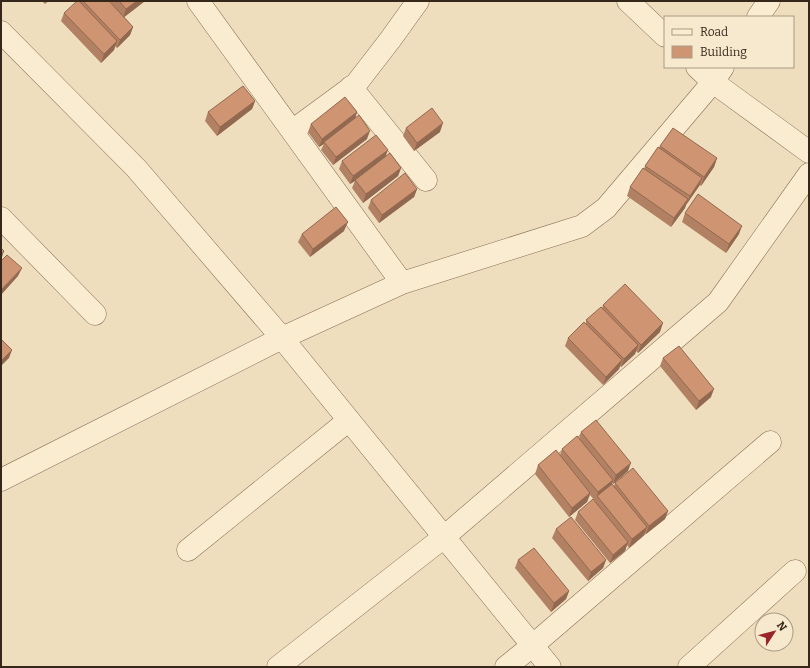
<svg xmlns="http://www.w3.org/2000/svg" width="810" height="668" font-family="Bitter,serif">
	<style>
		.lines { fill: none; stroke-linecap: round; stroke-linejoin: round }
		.minor-casing { stroke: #886e56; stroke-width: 23 }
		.minor { stroke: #faecd1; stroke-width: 22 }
		.wall { fill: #b28062 }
		.shaded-wall { fill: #916850 }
		.building { fill: #cf9572; stroke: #916850 }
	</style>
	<rect width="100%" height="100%" fill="#efdebd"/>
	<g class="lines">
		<defs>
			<path id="minor" d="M 628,1 L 665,36
				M 758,17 L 769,1
				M 1,32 L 136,168 L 282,338 L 550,667
				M 697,67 L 713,82 L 809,152
				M 351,87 L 426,180
				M 292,131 L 356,84 L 390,40 L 418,1
				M 1,218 L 95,314
				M 402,283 L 582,226 L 606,208 L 713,82 L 723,67
				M 1,480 L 282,338 L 402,283 L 198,1
				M 188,550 L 349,420
				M 278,667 L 444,537 L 718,302 L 809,174
				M 506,667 L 532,646 L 770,442
				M 689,667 L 795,571"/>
		</defs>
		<use href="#minor" class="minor-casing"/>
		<use href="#minor" class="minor"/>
	</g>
	<path class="wall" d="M 42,1 L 49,1 L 45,4 Z
		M 79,1 L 109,1 L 111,3 L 112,1 L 145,1 L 124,17 L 133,27 L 130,35 L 117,48 L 115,46 L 114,50 L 101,63 L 61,21 L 64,13 Z
		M 255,101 L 252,109 L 217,136 L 205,121 L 208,112 Z
		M 357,112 L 355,119 L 367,139 L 333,165 L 321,150 L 324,144 L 319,147 L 308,132 L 311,124 Z
		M 406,128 L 440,132 L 414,151 L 403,136 Z
		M 660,146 L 717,158 L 714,167 L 701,186 L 700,185 L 686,205 L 686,204 L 685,208 L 671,227 L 627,196 L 630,187 L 644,169 L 645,166 Z
		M 385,157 L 401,168 L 398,176 L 363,203 L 352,188 L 355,181 L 350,184 L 339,169 L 342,161 Z
		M 417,189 L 414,197 L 379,223 L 368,208 L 371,200 Z
		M 685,213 L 739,234 L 726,253 L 682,222 Z
		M 344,231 L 310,257 L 298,242 L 302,234 Z
		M 603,305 L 660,332 L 638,353 L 636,351 L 635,354 L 621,367 L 620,366 L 619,369 L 603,385 L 565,346 L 568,338 L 586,323 L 586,320 L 602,308 Z
		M 663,358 L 711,397 L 696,410 L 660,366 Z
		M 581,432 L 628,471 L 613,484 L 612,483 L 612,484 L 614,486 L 615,483 L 668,511 L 665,519 L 646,534 L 645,533 L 644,535 L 629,548 L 627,545 L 625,551 L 610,563 L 575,520 L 578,512 L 595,501 L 590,495 L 587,502 L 569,517 L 535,474 L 538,465 L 560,455 L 562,449 L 579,438 Z
		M 556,529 L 606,560 L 603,568 L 588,581 L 552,538 Z
		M 518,560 L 569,591 L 566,599 L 551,612 L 515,568 Z"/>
	<path class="shaded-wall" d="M 137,1 L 145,1 L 123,18 L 126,9 Z
		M 133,27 L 130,35 L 117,48 L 120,40 Z
		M 117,41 L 114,50 L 101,63 L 104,54 Z
		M 255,101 L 252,109 L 217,136 L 220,127 Z
		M 357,112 L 354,121 L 324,142 L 324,144 L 319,147 L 322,139 Z
		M 443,123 L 440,132 L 414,151 L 417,143 Z
		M 370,131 L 367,139 L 333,165 L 336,157 Z
		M 388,150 L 385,158 L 355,180 L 355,181 L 350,184 L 353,176 Z
		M 717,158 L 714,167 L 701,186 L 704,177 Z
		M 401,168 L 398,176 L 363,203 L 366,194 Z
		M 702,178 L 699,186 L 686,205 L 690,196 Z
		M 417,189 L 414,197 L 379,223 L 382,215 Z
		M 688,199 L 685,208 L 671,227 L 674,218 Z
		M 348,222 L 344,231 L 310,257 L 313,249 Z
		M 742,226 L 739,234 L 726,253 L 729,244 Z
		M 4,251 L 1,260 L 1,255 Z
		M 22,268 L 18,276 L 1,295 L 1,290 Z
		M 663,323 L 660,332 L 638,353 L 641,345 Z
		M 638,345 L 635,354 L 621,367 L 624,359 Z
		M 12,350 L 9,358 L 1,366 L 1,361 Z
		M 622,360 L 619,369 L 603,385 L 606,377 Z
		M 714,389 L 711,397 L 696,410 L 699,401 Z
		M 631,463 L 628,471 L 613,484 L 616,475 Z
		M 613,480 L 610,488 L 597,496 L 598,492 Z
		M 590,493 L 587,502 L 569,517 L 572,508 Z
		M 668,511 L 665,519 L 646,534 L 649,526 Z
		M 647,527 L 644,535 L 629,548 L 632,539 Z
		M 628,542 L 625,551 L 610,563 L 613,555 Z
		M 606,560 L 603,568 L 588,581 L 591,572 Z
		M 569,591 L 566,599 L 551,612 L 554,603 Z"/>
	<path class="building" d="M 77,1 L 79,1 L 117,41 L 104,54 L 64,13 Z
		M 83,1 L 109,1 L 133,27 L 120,40 Z
		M 119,1 L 137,1 L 126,9 Z
		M 243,86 L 255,101 L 220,127 L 208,112 Z
		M 345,97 L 357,112 L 322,139 L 311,124 Z
		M 432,108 L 443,123 L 417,143 L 406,128 Z
		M 359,115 L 370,131 L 336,157 L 324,142 Z
		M 673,128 L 717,158 L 704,177 L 660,146 Z
		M 376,135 L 388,150 L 353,176 L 342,161 Z
		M 658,147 L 702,178 L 690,196 L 645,166 Z
		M 390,153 L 401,168 L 366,194 L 355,180 Z
		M 643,168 L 688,199 L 674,218 L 630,187 Z
		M 405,173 L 417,189 L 382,215 L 371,200 Z
		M 698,194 L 742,226 L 729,244 L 685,213 Z
		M 336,207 L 348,222 L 313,249 L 302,234 Z
		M 1,248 L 4,251 L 1,255 Z
		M 7,255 L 22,268 L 1,290 L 1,261 Z
		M 625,284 L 663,323 L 641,345 L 603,305 Z
		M 601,307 L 638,345 L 624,359 L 586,320 Z
		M 584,322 L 622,360 L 606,377 L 568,338 Z
		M 1,339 L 12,350 L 1,361 Z
		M 679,346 L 714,389 L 699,401 L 663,358 Z
		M 596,420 L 631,463 L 616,475 L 581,432 Z
		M 577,436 L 613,480 L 598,492 L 562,449 Z
		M 556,450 L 590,493 L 572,508 L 538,465 Z
		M 633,468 L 668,511 L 649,526 L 615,483 Z
		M 612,484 L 647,527 L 632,539 L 597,496 Z
		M 593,499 L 628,542 L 613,555 L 578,512 Z
		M 571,517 L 606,560 L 591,572 L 556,529 Z
		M 534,548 L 569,591 L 554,603 L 518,560 Z"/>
	<rect width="810" height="668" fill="none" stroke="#36271b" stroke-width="4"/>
	<rect x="664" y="16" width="130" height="52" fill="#f6e9cd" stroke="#a99b86"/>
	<rect x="672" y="29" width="20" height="6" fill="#faecd1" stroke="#a99b86"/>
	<text x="700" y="36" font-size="12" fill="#36271b">Road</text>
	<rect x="672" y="46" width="20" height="12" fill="#cf9572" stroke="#a99b86"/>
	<text x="700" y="56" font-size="12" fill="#36271b">Building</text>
	<g transform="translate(774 632) rotate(54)"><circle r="19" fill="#f6e9cd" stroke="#a99b86"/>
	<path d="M0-3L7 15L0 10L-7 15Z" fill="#992429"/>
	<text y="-6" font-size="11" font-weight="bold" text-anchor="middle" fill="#36271b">N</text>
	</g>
</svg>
